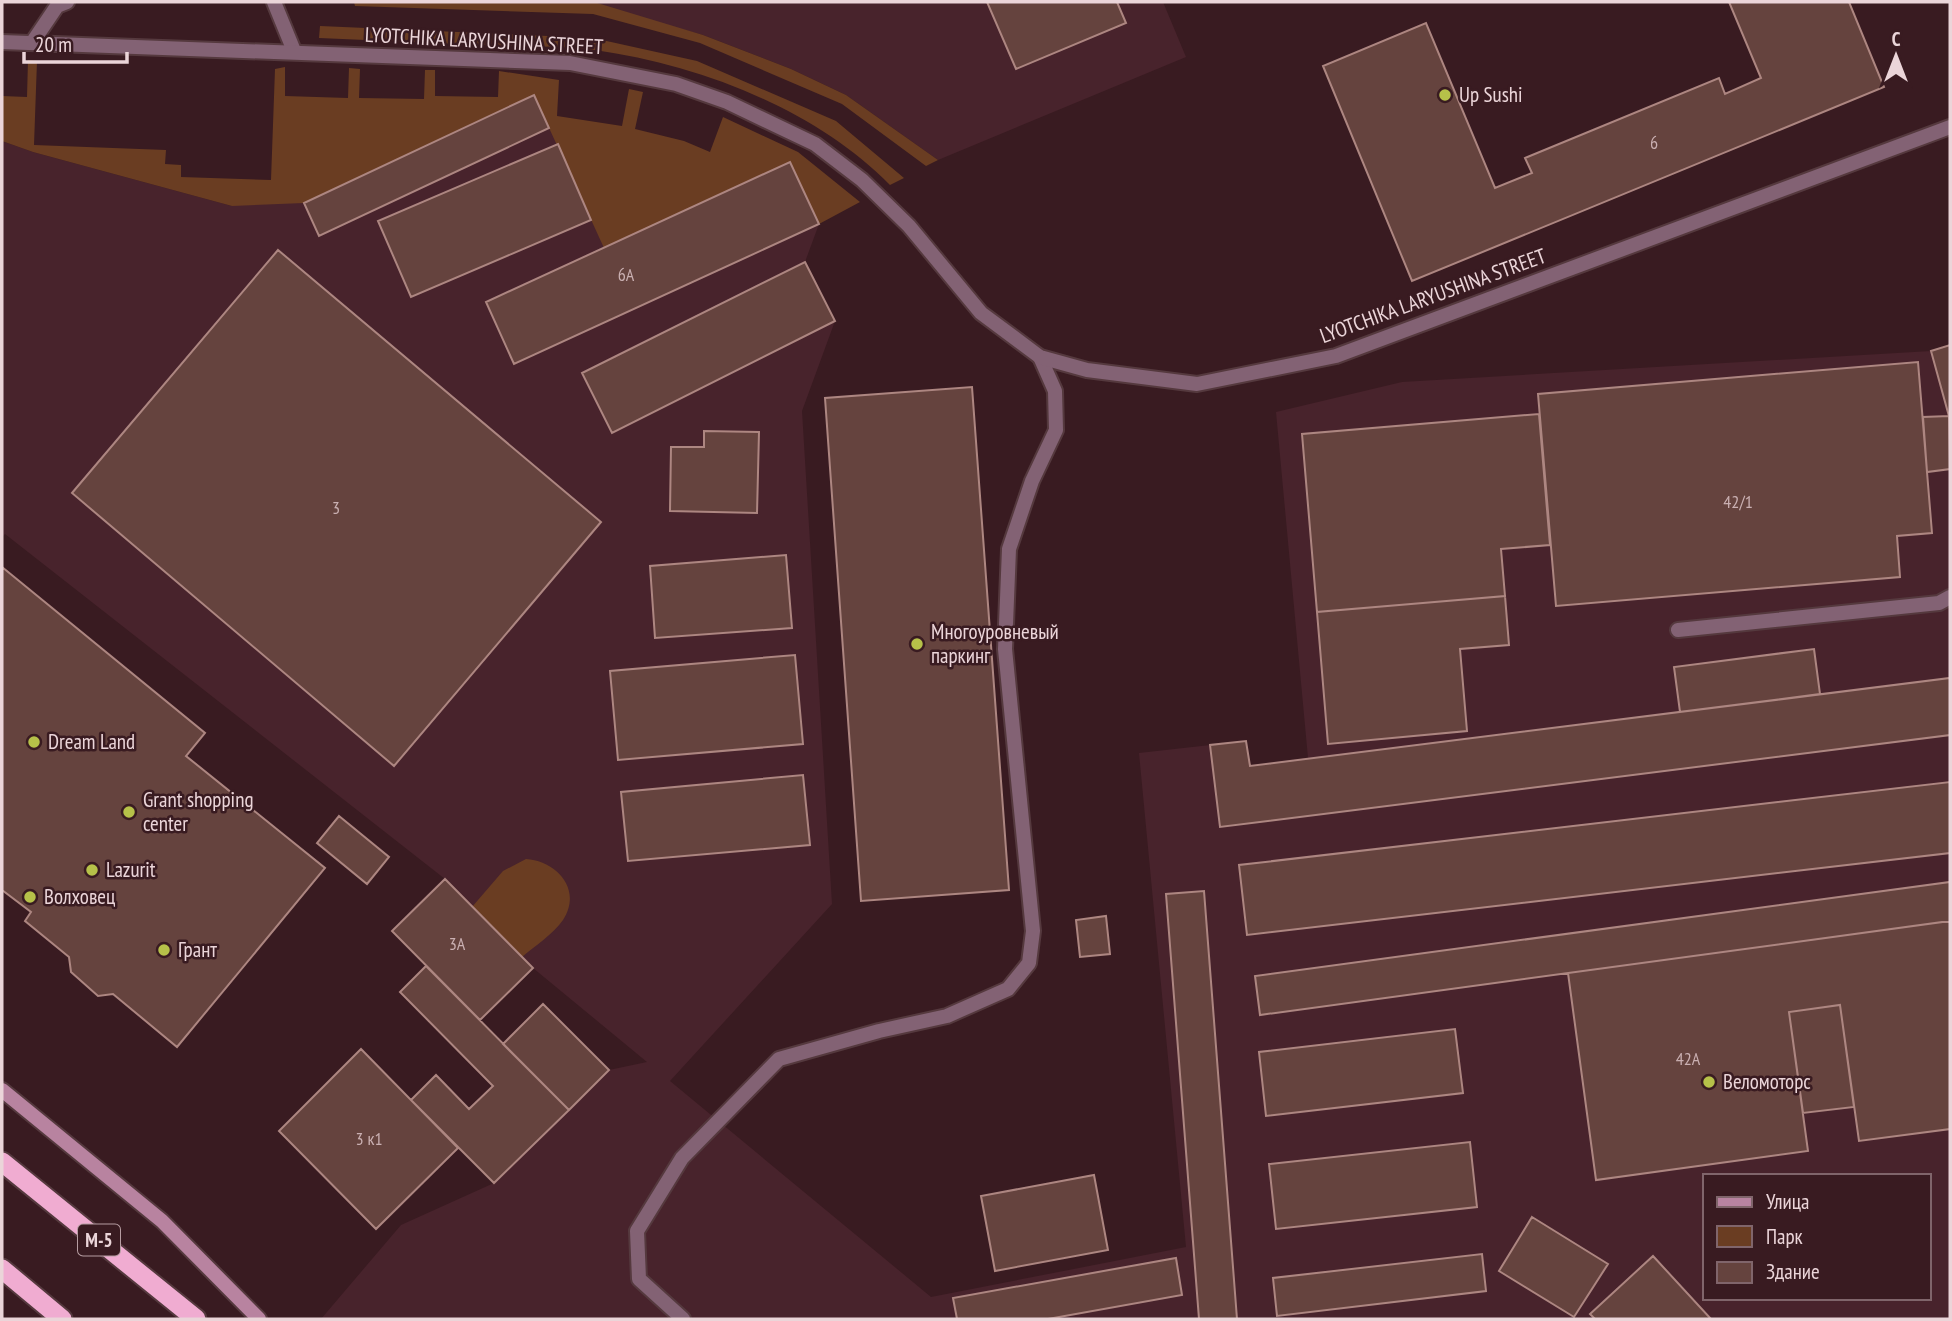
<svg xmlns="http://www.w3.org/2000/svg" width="1952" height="1321" font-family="'PT Sans Narrow',sans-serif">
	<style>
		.built { fill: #48232c; fill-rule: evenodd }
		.green { fill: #6a3d22 }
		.building { fill: #65433e; stroke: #ad8681; stroke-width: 2 }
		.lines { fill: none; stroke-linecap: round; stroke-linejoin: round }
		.service-casing { stroke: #55393e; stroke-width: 18 }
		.minor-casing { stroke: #55393e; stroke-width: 18 }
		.secondary-casing { stroke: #55393e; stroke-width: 18 }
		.trunk-casing { stroke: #55393e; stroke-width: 23 }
		.service { stroke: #836274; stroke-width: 14 }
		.minor { stroke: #836274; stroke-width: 14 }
		.secondary { stroke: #b883a0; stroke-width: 14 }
		.trunk { stroke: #f0acd1; stroke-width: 19 }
		.poi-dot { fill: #b6c149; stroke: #391b21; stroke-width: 2.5 }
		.labels { text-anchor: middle; stroke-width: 5; stroke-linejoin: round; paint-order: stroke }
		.number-label { font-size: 18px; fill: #cab0b2 }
		.shield { fill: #391b21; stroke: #b69da2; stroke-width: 2 }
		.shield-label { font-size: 19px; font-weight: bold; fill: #ebd5d9 }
		.street-label { font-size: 21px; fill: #ebd5d9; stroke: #391b21 }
		.poi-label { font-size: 21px; fill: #ebd5d9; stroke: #391b21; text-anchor: start }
	</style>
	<rect width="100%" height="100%" fill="#391b21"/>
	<path class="built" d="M 583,2 L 1163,2 L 1186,57 L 938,160 L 846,95 L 791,69 L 703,35 Z
		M 534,95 L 558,144 L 790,162 L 819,224 L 805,262 L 835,321 L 802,411 L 832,904 L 670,1081 L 931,1297 L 1186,1247 L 1139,753 L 1246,741 L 1250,766 L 1308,758 L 1276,412 L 1402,382 L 1931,351 L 1950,345 L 1950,1319 L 321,1319 L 401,1225 L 494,1183 L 609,1070 L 647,1062 L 533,968 L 445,879 L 5,534 L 2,537 L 2,141 L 33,152 L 232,206 ZM 1705,1176 L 1929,1176 L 1929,1298 L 1705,1298 Z"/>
	<path class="green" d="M 354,2 L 594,2 L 703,35 L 791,69 L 846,95 L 938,160 L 926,166 L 842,104 L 700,43 L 593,14 L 355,6 Z
		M 320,26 L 593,38 L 697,61 L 836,121 L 904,178 L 890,185 C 815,109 700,65 595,50 C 566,46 535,47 505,46 C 443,43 381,41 319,38 Z
		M 28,60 L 37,61 L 34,145 L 166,150 L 165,164 L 181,165 L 181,177 L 271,180 L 275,69 L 285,67 L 285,96 L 348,98 L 349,68 L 360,69 L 359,98 L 424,99 L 425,70 L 435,70 L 435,96 L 498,97 L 499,71 L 559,80 L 557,116 L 622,126 L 629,89 L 643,92 L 635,129 L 684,141 L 710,152 L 723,117 L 798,152 L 860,202 L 819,224 L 790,162 L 604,248 L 534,95 L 304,203 L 232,206 L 33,152 L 2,141 L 2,96 L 27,97 Z
		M 526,859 C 556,861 583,889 563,920 C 553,934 535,946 522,957 L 472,907 L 503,871 Z"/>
	<path class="building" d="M 987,2 L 1117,2 L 1126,23 L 1016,69 Z
		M 1729,2 L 1849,2 L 1884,87 L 1412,281 L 1323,66 L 1426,23 L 1495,188 L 1532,173 L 1525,158 L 1719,78 L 1725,94 L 1761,78 Z
		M 534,95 L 549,128 L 319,236 L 304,203 Z
		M 558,144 L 591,220 L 411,297 L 378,221 Z
		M 790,162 L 819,224 L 514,364 L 486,302 Z
		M 278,250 L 601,522 L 394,766 L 72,493 Z
		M 805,262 L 835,321 L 612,433 L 582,373 Z
		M 1950,345 L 1950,420 L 1931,351 Z
		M 1918,362 L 1932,533 L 1897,536 L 1900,577 L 1556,606 L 1538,394 Z
		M 972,387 L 1009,890 L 861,901 L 825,398 Z
		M 1539,414 L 1550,545 L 1501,549 L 1505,596 L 1317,612 L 1302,434 Z
		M 1949,416 L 1950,469 L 1927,472 L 1923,417 Z
		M 704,431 L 759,432 L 757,513 L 670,511 L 671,447 L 704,447 Z
		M 786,555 L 792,628 L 655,638 L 650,566 Z
		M 2,567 L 205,733 L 186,756 L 325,868 L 177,1047 L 113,994 L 98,996 L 71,972 L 69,957 L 25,921 L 31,912 L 2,890 Z
		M 1505,596 L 1509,645 L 1460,649 L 1467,731 L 1328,744 L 1317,612 Z
		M 1814,649 L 1820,694 L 1680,712 L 1674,667 Z
		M 795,655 L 803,744 L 618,760 L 610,671 Z
		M 1950,678 L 1950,735 L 1220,827 L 1210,745 L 1246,741 L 1250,766 Z
		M 803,775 L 810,845 L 628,861 L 621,792 Z
		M 1950,782 L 1950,853 L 1247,935 L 1239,865 Z
		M 339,816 L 389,857 L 367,884 L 317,843 Z
		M 445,879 L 533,968 L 480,1020 L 392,931 Z
		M 1950,882 L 1950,921 L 1260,1015 L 1255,976 Z
		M 1204,891 L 1237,1319 L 1199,1319 L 1166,894 Z
		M 1106,916 L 1110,954 L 1080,957 L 1076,920 Z
		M 1950,921 L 1950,1129 L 1859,1141 L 1840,1005 L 1789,1012 L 1808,1151 L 1596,1180 L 1568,973 Z
		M 426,966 L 569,1110 L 494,1183 L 411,1100 L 436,1075 L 469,1109 L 493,1086 L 400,992 Z
		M 543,1004 L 609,1070 L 569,1110 L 503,1044 Z
		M 1840,1005 L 1854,1107 L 1803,1113 L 1789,1012 Z
		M 1455,1029 L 1463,1093 L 1266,1116 L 1259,1052 Z
		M 361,1049 L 458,1148 L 376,1229 L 279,1131 Z
		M 1470,1142 L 1477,1207 L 1276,1229 L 1269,1164 Z
		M 1094,1175 L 1108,1250 L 995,1271 L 981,1196 Z
		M 1532,1217 L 1608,1264 L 1574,1317 L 1499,1271 Z
		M 1482,1254 L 1486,1291 L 1277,1316 L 1273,1278 Z
		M 1653,1256 L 1711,1319 L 1595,1319 L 1590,1314 Z
		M 1176,1258 L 1182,1295 L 1048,1319 L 957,1319 L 953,1298 Z"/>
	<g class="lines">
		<defs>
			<path id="service" d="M 274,2 L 294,51
				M 32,43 L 57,6 L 67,2
				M 1678,630 L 1939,603 L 1950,597
				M 683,1319 L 639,1279 L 637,1231 L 682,1158 L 779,1059 L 879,1031 L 947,1016 L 1008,989 L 1029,963 L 1033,931 L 1005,649 L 1009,549 L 1032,481 L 1056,430 L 1055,391 L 1040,357"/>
			<path id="minor" d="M 2,42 L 570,63 L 676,84 L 727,102 L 815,144 L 862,180 L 909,226 L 981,313 L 1040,357 L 1087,370 L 1197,384 L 1336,356 L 1950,127"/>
			<path id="secondary" d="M 2,1090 L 162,1221 L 259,1319"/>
			<path id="trunk" d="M 2,1162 L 196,1319
				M 2,1269 L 62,1319"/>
		</defs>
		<use href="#service" class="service-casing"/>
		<use href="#minor" class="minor-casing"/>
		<use href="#secondary" class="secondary-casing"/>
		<use href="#trunk" class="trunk-casing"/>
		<use href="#service" class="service"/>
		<use href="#minor" class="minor"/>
		<use href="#secondary" class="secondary"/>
		<use href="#trunk" class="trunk"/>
	</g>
	<g class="poi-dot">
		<circle cx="1445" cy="95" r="7"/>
		<circle cx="917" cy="644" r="7"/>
		<circle cx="34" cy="742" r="7"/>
		<circle cx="129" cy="812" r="7"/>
		<circle cx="92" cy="870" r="7"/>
		<circle cx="30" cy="897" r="7"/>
		<circle cx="164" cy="950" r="7"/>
		<circle cx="1709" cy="1082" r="7"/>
	</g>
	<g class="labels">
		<g class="number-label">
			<text x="1654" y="149">6</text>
			<text x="626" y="281">6А</text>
			<text x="1738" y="508">42/1</text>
			<text x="336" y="514">3</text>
			<text x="457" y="950">3А</text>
			<text x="1688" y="1065">42А</text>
			<text x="369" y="1145">3 к1</text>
		</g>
		<rect class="shield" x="78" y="1224.5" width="42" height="31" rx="5"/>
		<g class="shield-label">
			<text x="99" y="1247">М-5</text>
		</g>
		<g class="street-label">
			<text transform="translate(484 41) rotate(3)" y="7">LYOTCHIKA LARYUSHINA STREET</text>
			<text transform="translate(1433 296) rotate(-20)" y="7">LYOTCHIKA LARYUSHINA STREET</text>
		</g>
		<g class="poi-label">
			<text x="1459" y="102">Up Sushi</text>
			<text x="931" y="639">Многоуровневый<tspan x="931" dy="24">паркинг</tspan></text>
			<text x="48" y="749">Dream Land</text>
			<text x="143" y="807">Grant shopping<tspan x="143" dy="24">center</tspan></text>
			<text x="106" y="877">Lazurit</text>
			<text x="44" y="904">Волховец</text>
			<text x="178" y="957">Грант</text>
			<text x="1723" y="1089">Веломоторс</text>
		</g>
	</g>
	<rect width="1952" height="1321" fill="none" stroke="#ebd5d9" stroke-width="7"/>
	<rect x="1703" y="1174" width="228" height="126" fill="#391b21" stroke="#80656b" stroke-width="2"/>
	<rect x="1717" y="1197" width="35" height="10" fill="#b883a0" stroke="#80656b" stroke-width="2"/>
	<text x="1766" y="1209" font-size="21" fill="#ebd5d9">Улица</text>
	<rect x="1717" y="1226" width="35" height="21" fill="#6a3d22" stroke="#80656b" stroke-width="2"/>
	<text x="1766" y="1244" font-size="21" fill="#ebd5d9">Парк</text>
	<rect x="1717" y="1262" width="35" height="21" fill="#65433e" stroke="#80656b" stroke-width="2"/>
	<text x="1766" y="1279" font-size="21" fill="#ebd5d9">Здание</text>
	<g transform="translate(1896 56)" stroke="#391b21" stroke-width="5" paint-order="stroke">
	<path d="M0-5L12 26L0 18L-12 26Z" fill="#ebd5d9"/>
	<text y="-10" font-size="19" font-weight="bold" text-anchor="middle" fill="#ebd5d9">С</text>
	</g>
	<path d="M24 52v10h103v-10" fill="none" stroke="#ebd5d9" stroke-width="3.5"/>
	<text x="35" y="52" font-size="21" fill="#ebd5d9" stroke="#391b21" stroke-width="5" paint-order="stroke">20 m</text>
</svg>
